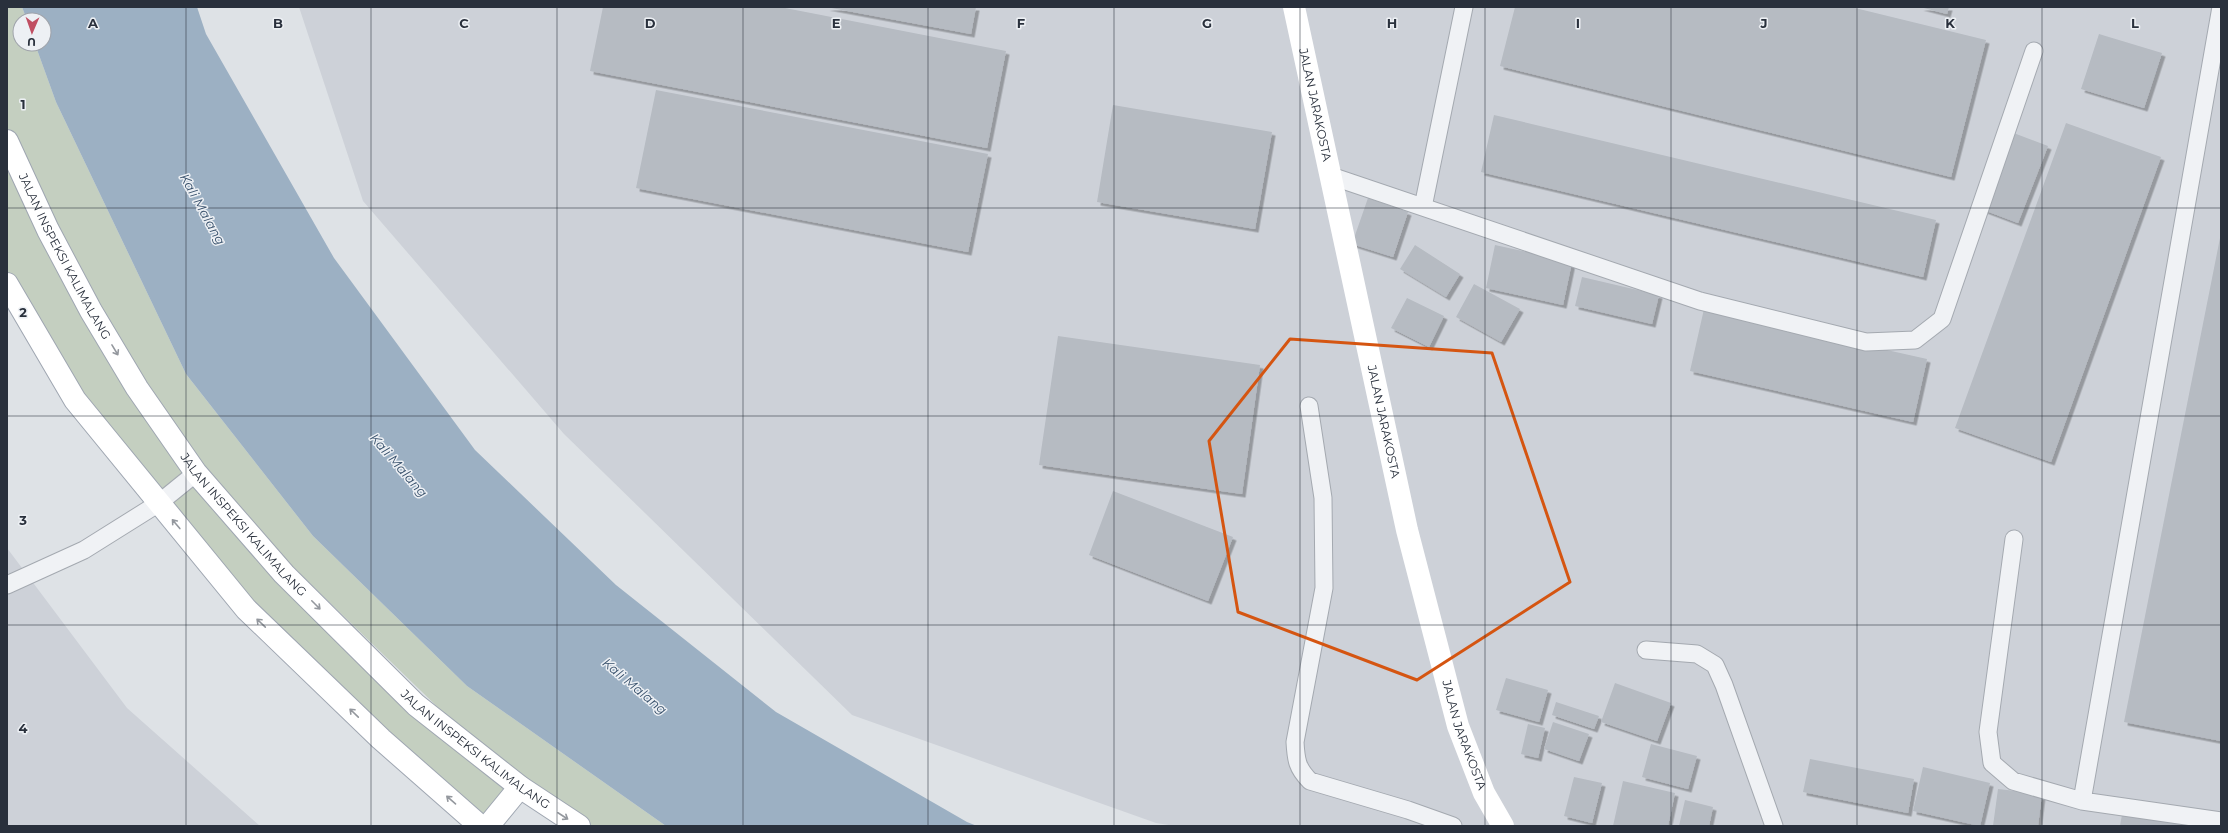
<svg xmlns="http://www.w3.org/2000/svg" width="2228" height="833" font-family="Montserrat,sans-serif">
	<style>
		.built { fill: #cdd1d8 }
		.green { fill: #c4cfc0; fill-rule: evenodd }
		.water { fill: #9cb0c3 }
		.building { fill: #b6bbc2; filter: url(#shadow) }
		.lines { fill: none; stroke-linecap: round; stroke-linejoin: round }
		.lane-casing { stroke: #a4a9b0; stroke-width: 19 }
		.primary-casing { stroke: #9fa6b1; stroke-width: 24 }
		.lane { stroke: #f0f2f5; stroke-width: 17 }
		.secondary { stroke: #fff; stroke-width: 22 }
		.primary { stroke: #fff; stroke-width: 22 }
		.oneway { stroke: #94989e }
		.marked { fill: none; stroke: #d55511; stroke-width: 3; stroke-linejoin: round }
		.grid { fill: none; stroke: #29303c; stroke-width: 1; stroke-opacity: 0.55 }
		.labels { text-anchor: middle; stroke-width: 3; stroke-linejoin: round; paint-order: stroke }
		.street-label { font-size: 12px; fill: #29303c; stroke: #edf0f4 }
		.water-label { font-size: 13px; font-style: italic; fill: #37506b; stroke: #edf0f4 }
		.grid-label { font-size: 13px; text-anchor: middle; font-weight: bold; fill: #29303c; stroke: #edf0f4; stroke-width: 3; stroke-linejoin: round; paint-order: stroke }
	</style>
	<defs>
		<filter id="shadow"><feDropShadow dx="3.5" dy="3.5" stdDeviation="0" flood-color="#0004"/></filter>
	</defs>
	<rect width="100%" height="100%" fill="#dee2e6"/>
	<path class="built" d="M 299,7 L 2221,7 L 2221,826 L 1175,826 L 1156,823 L 852,715 L 564,434 L 363,201 Z
		M 7,548 L 127,708 L 260,826 L 7,826 Z"/>
	<path class="green" d="M 7,7 L 22,7 L 27,20 L 20,20 L 20,44 L 35,44 L 56,102 L 186,374 L 313,536 L 467,686 L 666,826 L 579,826 L 520,787 L 488,826 L 246,609 L 159,503 L 7,284 ZM 201,478 L 516,783 L 284,574 Z"/>
	<path class="water" d="M 22,7 L 197,7 L 206,34 L 334,258 L 475,450 L 616,585 L 776,712 L 967,822 L 977,826 L 666,826 L 467,686 L 313,536 L 186,374 L 56,102 L 35,44 L 44,44 L 44,20 L 27,20 Z"/>
	<path class="building" d="M 603,7 L 780,7 L 1006,51 L 987,148 L 590,71 Z
		M 826,7 L 976,7 L 971,34 Z
		M 1515,7 L 1851,7 L 1986,40 L 1951,177 L 1500,66 Z
		M 1920,7 L 1949,7 L 1947,14 Z
		M 2099,34 L 2162,53 L 2144,108 L 2081,89 Z
		M 656,90 L 988,154 L 968,252 L 636,188 Z
		M 1113,105 L 1272,132 L 1255,229 L 1097,202 Z
		M 1494,115 L 1936,220 L 1923,277 L 1481,172 Z
		M 2066,123 L 2161,157 L 2051,462 L 1955,428 Z
		M 2011,132 L 2048,146 L 2018,223 L 1981,209 Z
		M 1368,198 L 1408,212 L 1393,257 L 1352,244 Z
		M 2220,238 L 2221,238 L 2221,741 L 2124,722 Z
		M 1415,245 L 1460,274 L 1446,297 L 1400,269 Z
		M 1495,245 L 1572,262 L 1563,305 L 1486,288 Z
		M 1582,277 L 1659,295 L 1652,324 L 1575,306 Z
		M 1474,284 L 1520,309 L 1501,342 L 1456,317 Z
		M 1407,298 L 1444,316 L 1429,347 L 1391,328 Z
		M 1704,309 L 1927,359 L 1913,422 L 1690,371 Z
		M 1058,336 L 1260,365 L 1242,494 L 1039,465 Z
		M 1113,491 L 1233,537 L 1208,601 L 1089,555 Z
		M 1506,678 L 1548,690 L 1539,722 L 1496,710 Z
		M 1615,683 L 1671,703 L 1657,741 L 1601,722 Z
		M 1556,702 L 1599,716 L 1594,729 L 1552,715 Z
		M 1553,722 L 1589,734 L 1579,761 L 1544,749 Z
		M 1528,724 L 1545,728 L 1538,758 L 1521,754 Z
		M 1651,744 L 1697,756 L 1688,789 L 1642,777 Z
		M 1810,759 L 1914,779 L 1908,813 L 1803,792 Z
		M 1923,767 L 1990,783 L 1980,826 L 1913,811 Z
		M 1574,777 L 1602,783 L 1592,823 L 1564,816 Z
		M 1623,781 L 1675,793 L 1668,826 L 1613,826 Z
		M 1998,789 L 2042,794 L 2038,826 L 1993,826 Z
		M 1685,800 L 1713,807 L 1709,826 L 1679,826 Z
		M 2123,809 L 2211,826 L 2120,826 Z"/>
	<g class="lines">
		<defs>
			<path id="lane" d="M 1331,176 L 1700,301 L 1866,342 L 1915,340 L 1942,319 L 2034,51
				M 1423,207 L 1464,7
				M 1309,406 L 1323,498 L 1324,588 L 1295,742 C 1296,760 1297,768 1310,781 L 1408,810 L 1453,826
				M 2014,539 L 1988,732 L 1992,763 L 2013,781 L 2082,801 L 2221,821
				M 7,585 L 84,550 L 159,503 L 196,473
				M 1646,650 L 1697,654 L 1715,665 L 1724,685 L 1774,826
				M 2082,801 L 2221,7"/>
			<g id="primary">
				<path id="s2" d="M 7,141 L 48,230 L 91,311 L 137,388 L 196,473 L 284,574 L 416,705 L 520,787 L 579,826"/>
				<path d="M 7,284 L 75,400 L 246,609 L 381,739 L 480,826"/>
				<path d="M 488,826 L 520,787"/>
			</g>
		</defs>
		<use href="#lane" class="lane-casing"/>
		<use href="#primary" class="primary-casing"/>
		<use href="#lane" class="lane"/>
		<path class="secondary" id="s1" d="M 1294,7 L 1407,530 L 1458,726 L 1484,793 L 1503,826"/>
		<use href="#primary" class="primary"/>
	</g>
	<defs><path id="oneway-shaft" d="M-6 0H5M1.5-3L5.5 0L1.5 3" fill="none" stroke-width="1.6" stroke-linecap="round" stroke-linejoin="round"/></defs>
	<g class="oneway">
		<use href="#oneway-shaft" transform="translate(115 350) rotate(59)"/>
		<use href="#oneway-shaft" transform="translate(176 524) rotate(-130)"/>
		<use href="#oneway-shaft" transform="translate(316 605) rotate(45)"/>
		<use href="#oneway-shaft" transform="translate(261 623) rotate(-136)"/>
		<use href="#oneway-shaft" transform="translate(354 713) rotate(-136)"/>
		<use href="#oneway-shaft" transform="translate(451 800) rotate(-139)"/>
		<use href="#oneway-shaft" transform="translate(563 816) rotate(33)"/>
	</g>
	<path class="marked" d="M 1290,339 L 1492,353 L 1570,582 L 1417,680 L 1238,612 L 1209,441 Z"/>
	<path class="grid" d="M 186,7 L 186,826M 371,7 L 371,826M 557,7 L 557,826M 743,7 L 743,826M 928,7 L 928,826M 1114,7 L 1114,826M 1300,7 L 1300,826M 1485,7 L 1485,826M 1671,7 L 1671,826M 1857,7 L 1857,826M 2042,7 L 2042,826M 7,208 L 2221,208M 7,416 L 2221,416M 7,625 L 2221,625"/>
	<g class="labels">
		<g class="street-label">
			<text dy="4" stroke="none"><textPath href="#s1" startOffset="100">JALAN JARAKOSTA</textPath></text>
			<text dy="4" stroke="none"><textPath href="#s2" startOffset="129">JALAN INSPEKSI KALIMALANG</textPath></text>
			<text dy="4" stroke="none"><textPath href="#s1" startOffset="424">JALAN JARAKOSTA</textPath></text>
			<text dy="4" stroke="none"><textPath href="#s2" startOffset="453">JALAN INSPEKSI KALIMALANG</textPath></text>
			<text dy="4" stroke="none"><textPath href="#s1" startOffset="748">JALAN JARAKOSTA</textPath></text>
			<text dy="4" stroke="none"><textPath href="#s2" startOffset="777">JALAN INSPEKSI KALIMALANG</textPath></text>
		</g>
		<g class="water-label">
			<text transform="translate(203 209) rotate(61)" y="5">Kali Malang</text>
			<text transform="translate(399 465) rotate(49)" y="5">Kali Malang</text>
			<text transform="translate(635 686) rotate(40)" y="5">Kali Malang</text>
		</g>
	</g>
	<g class="grid-label">
		<text x="93" y="28">A</text>
		<text x="278" y="28">B</text>
		<text x="464" y="28">C</text>
		<text x="650" y="28">D</text>
		<text x="836" y="28">E</text>
		<text x="1021" y="28">F</text>
		<text x="1207" y="28">G</text>
		<text x="1392" y="28">H</text>
		<text x="1578" y="28">I</text>
		<text x="1764" y="28">J</text>
		<text x="1950" y="28">K</text>
		<text x="2135" y="28">L</text>
		<text x="23" y="109">1</text>
		<text x="23" y="317">2</text>
		<text x="23" y="525">3</text>
		<text x="23" y="733">4</text>
	</g>
	<rect width="2228" height="833" fill="none" stroke="#29303c" stroke-width="16"/>
	<g transform="translate(32 32) rotate(182)"><circle r="19" fill="#edf0f4" stroke="#9fa3aa"/>
	<path d="M0-3L7 15L0 10L-7 15Z" fill="#c04e62"/>
	<text y="-6" font-size="11" font-weight="bold" text-anchor="middle" fill="#29303c">U</text>
	</g>
</svg>
